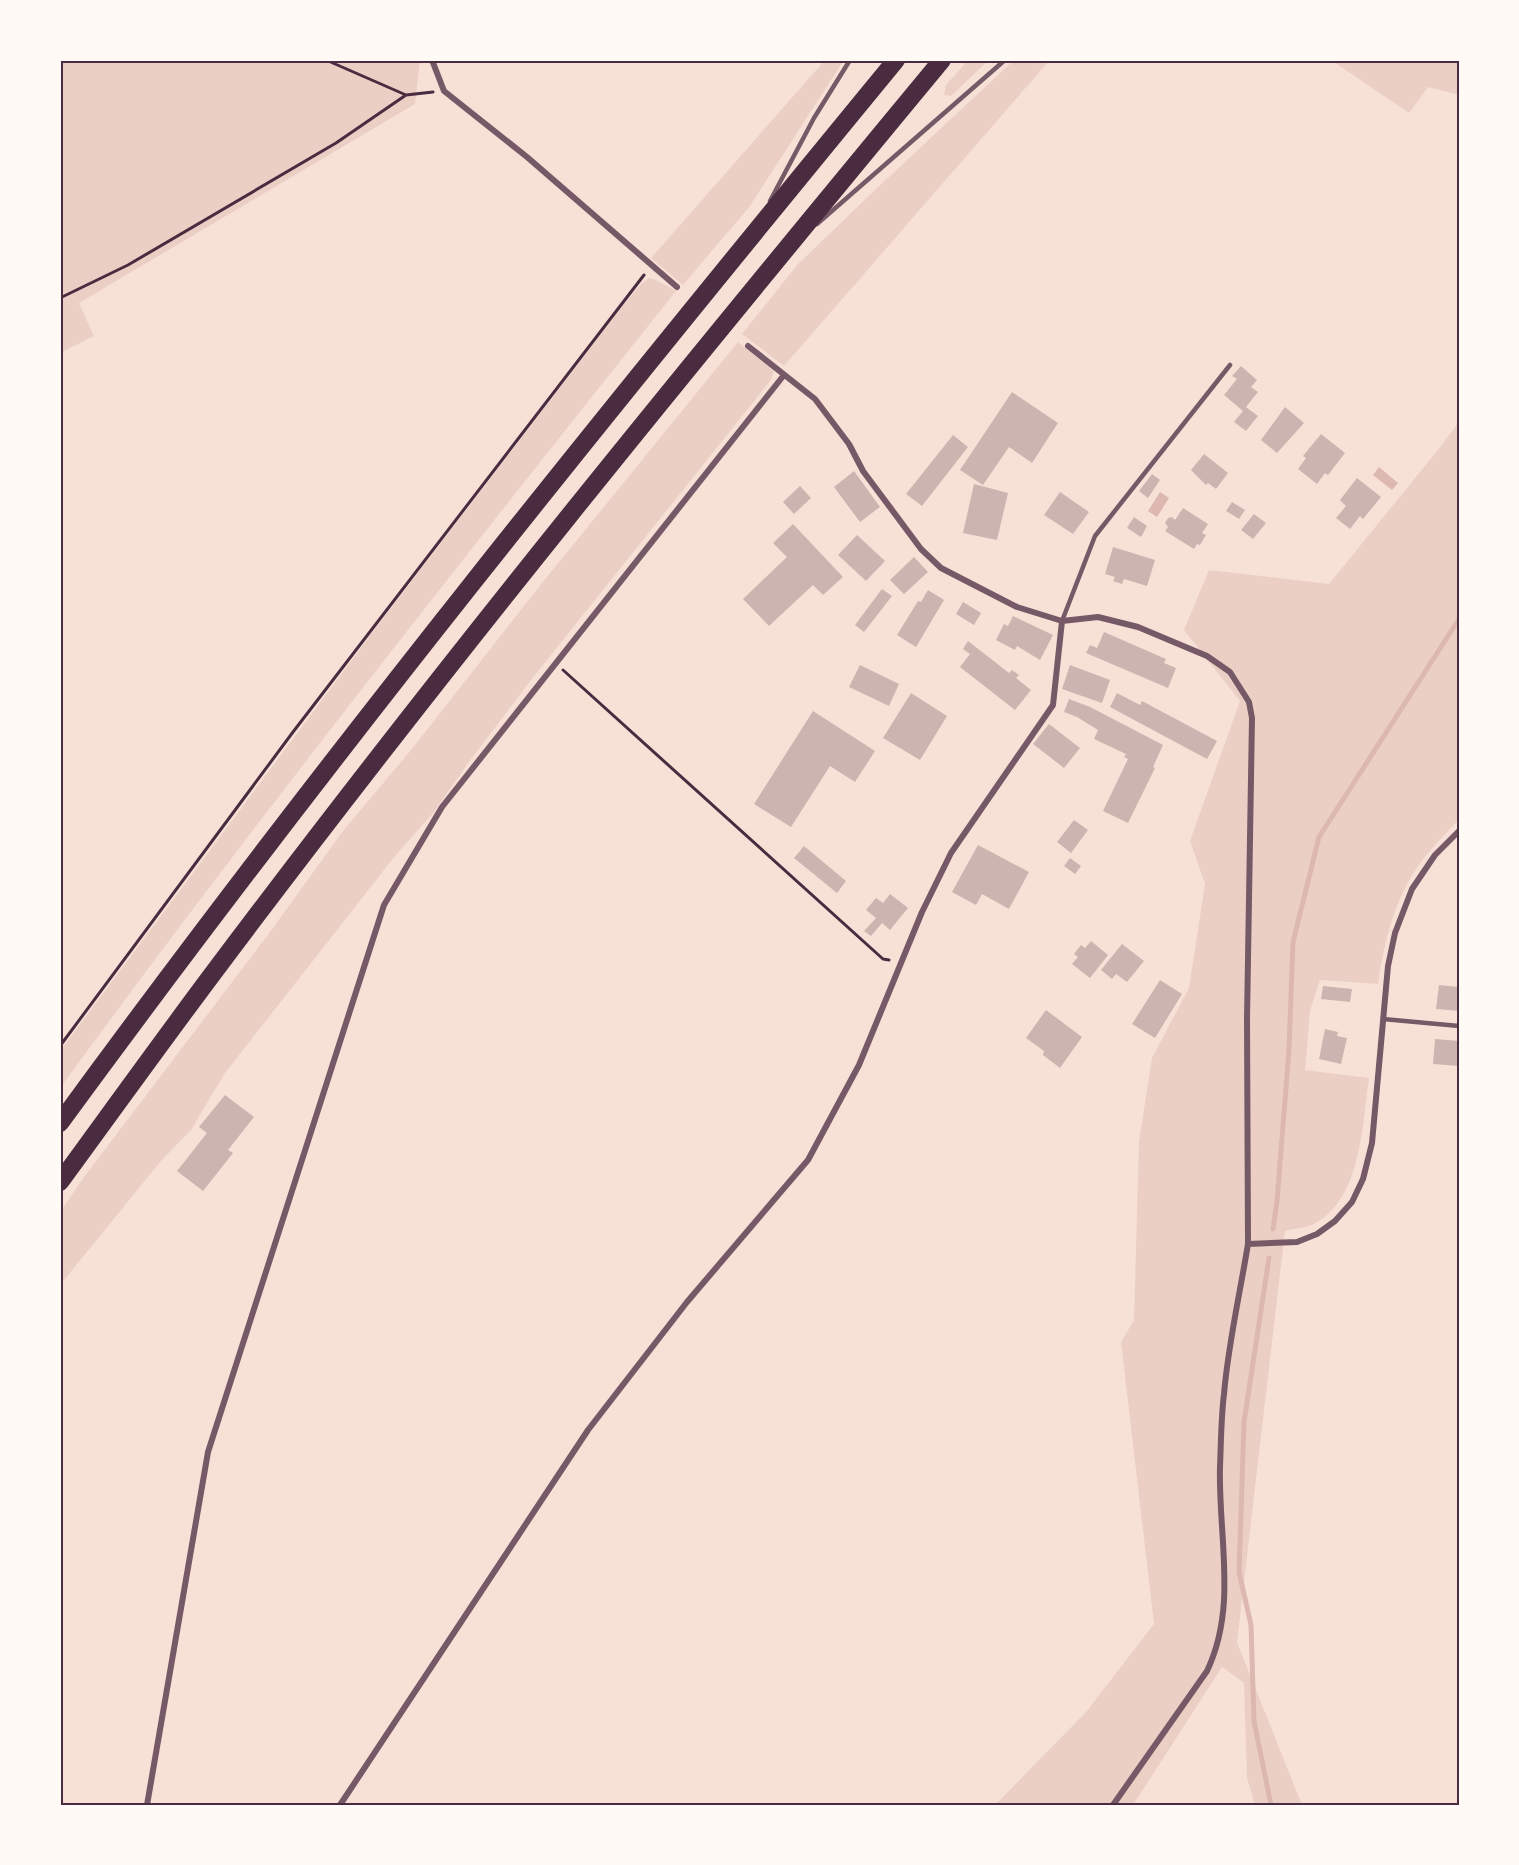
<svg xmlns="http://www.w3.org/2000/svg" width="1519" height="1865" font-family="Inter,sans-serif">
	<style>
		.green { fill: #ebcfc5 }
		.water { fill: #dcb8b0 }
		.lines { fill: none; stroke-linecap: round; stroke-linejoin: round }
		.stream { stroke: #dcb8b0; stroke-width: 5 }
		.building { fill: #ccb4b1 }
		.path { stroke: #4a2c40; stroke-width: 3 }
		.service { stroke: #755966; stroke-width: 4.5 }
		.minor { stroke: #755966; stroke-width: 6 }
		.motorway { stroke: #4a2c40; stroke-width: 18 }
		.neatline { fill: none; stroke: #4a2c40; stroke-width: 2 }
	</style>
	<rect width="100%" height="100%" fill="#f7e1d7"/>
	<path class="green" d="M 60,60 L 420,60 L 415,104 L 79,303 L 94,336 L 60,353 Z
		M 825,60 L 844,60 L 750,206 L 683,285 L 651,258 Z
		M 968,60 L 989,60 L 951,96 L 944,95 L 946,85 Z
		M 1014,60 L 1050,60 L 784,366 L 742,334 L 798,264 L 875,190 Z
		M 1331,60 L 1459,60 L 1459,95 L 1428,87 L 1409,113 Z
		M 649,278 L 656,280 L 676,291 C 467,554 258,817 60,1088 L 60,1051 L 378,625 L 621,308 L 641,284 Z
		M 738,342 L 774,371 L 771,380 L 531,680 L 466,766 L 434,812 L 395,856 L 225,1073 L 191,1130 L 161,1161 L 60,1285 L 60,1212 L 84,1177 L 267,936 L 343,831 L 411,750 L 542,583 Z
		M 1459,422 L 1459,819 C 1445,835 1428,851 1416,869 C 1393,905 1384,943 1378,984 L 1320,980 L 1310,1011 L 1305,1070 L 1369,1078 C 1362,1124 1362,1201 1312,1225 C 1304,1228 1293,1229 1285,1231 L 1237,1642 L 1302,1805 L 1255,1805 L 1247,1778 L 1244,1683 L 1222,1667 L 1133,1805 L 995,1805 L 1086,1712 L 1154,1624 L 1121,1342 L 1134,1320 L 1139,1141 L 1152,1058 L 1189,988 L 1205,884 L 1190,841 L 1240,701 L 1184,630 L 1209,570 L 1329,584 L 1437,451 Z"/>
	<path class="water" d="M 1379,467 L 1398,483 L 1392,490 L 1373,475 Z
		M 1160,492 L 1169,498 L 1157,517 L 1148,511 Z"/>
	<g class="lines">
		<path class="stream" d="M 1273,1229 L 1277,1201 L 1289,1050 L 1293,942 L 1319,837 L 1459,619
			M 1269,1258 L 1244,1422 L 1239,1572 L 1251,1625 L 1254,1721 L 1271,1805"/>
	</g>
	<path class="building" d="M 1241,366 L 1257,380 L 1251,387 L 1258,392 L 1246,407 L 1258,416 L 1246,431 L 1234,422 L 1243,411 L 1224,395 L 1237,379 L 1232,376 Z
		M 1012,392 L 1058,423 L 1032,463 L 1009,447 L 983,485 L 960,470 Z
		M 1285,407 L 1304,423 L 1277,453 L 1261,440 Z
		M 1321,434 L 1345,453 L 1328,475 L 1325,473 L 1317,484 L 1298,469 L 1306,458 L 1303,456 Z
		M 953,435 L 968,447 L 922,506 L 906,494 Z
		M 1204,454 L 1228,473 L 1216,489 L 1208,483 L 1206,485 L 1191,470 Z
		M 854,471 L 880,507 L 860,522 L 834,487 Z
		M 1152,474 L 1160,480 L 1148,498 L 1139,491 Z
		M 1357,478 L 1381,497 L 1363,519 L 1360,516 L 1350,529 L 1336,518 L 1346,506 L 1340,500 Z
		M 974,484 L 1008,493 L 997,540 L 963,533 Z
		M 800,486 L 811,498 L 794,514 L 783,502 Z
		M 1060,492 L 1089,512 L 1073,534 L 1044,515 Z
		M 1232,502 L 1245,510 L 1239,519 L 1226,511 Z
		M 1183,508 L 1208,524 L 1202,533 L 1206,535 L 1200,545 L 1197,544 L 1194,549 L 1165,531 L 1168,527 L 1165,523 L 1168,518 L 1172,517 L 1175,520 Z
		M 1254,514 L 1266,523 L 1253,539 L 1241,530 Z
		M 1134,517 L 1147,526 L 1141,537 L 1127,528 Z
		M 793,524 L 843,577 L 823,595 L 813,585 L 769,626 L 743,599 L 787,557 L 773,543 Z
		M 857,535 L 885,561 L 866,581 L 838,555 Z
		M 1113,547 L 1155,560 L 1147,586 L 1124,579 L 1122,584 L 1113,581 L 1115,577 L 1105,574 Z
		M 914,557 L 928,572 L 904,594 L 890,580 Z
		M 882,589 L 892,596 L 864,632 L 855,625 Z
		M 928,590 L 944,600 L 916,647 L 897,635 L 918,601 L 921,602 Z
		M 963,602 L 981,613 L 974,625 L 956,614 Z
		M 1013,616 L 1053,635 L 1040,660 L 1017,646 L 1015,650 L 996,640 L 1004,624 L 1008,626 Z
		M 1104,632 L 1166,659 L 1164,663 L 1176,668 L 1168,688 L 1086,653 L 1090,645 L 1097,648 Z
		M 968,641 L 1009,673 L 1012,670 L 1019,675 L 1016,678 L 1031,690 L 1015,710 L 960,667 L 970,654 L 963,649 Z
		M 860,665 L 899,684 L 889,706 L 849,687 Z
		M 1070,665 L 1110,680 L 1102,703 L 1062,689 Z
		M 911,693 L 947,716 L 920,760 L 883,738 Z
		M 1117,693 L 1140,705 L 1142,701 L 1217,741 L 1207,759 L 1110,707 Z
		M 1069,699 L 1090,707 L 1163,745 L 1153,767 L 1155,768 L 1128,823 L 1103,811 L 1128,759 L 1124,757 L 1126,754 L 1094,739 L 1098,730 L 1077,717 L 1064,712 Z
		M 813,711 L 875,751 L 855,782 L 830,766 L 791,827 L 754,804 Z
		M 1049,724 L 1080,748 L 1064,768 L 1033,744 Z
		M 1074,820 L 1088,830 L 1071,853 L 1057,842 Z
		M 978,845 L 1029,872 L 1009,909 L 982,894 L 976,905 L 952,892 Z
		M 804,846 L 846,881 L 837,893 L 794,858 Z
		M 1070,858 L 1081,866 L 1075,874 L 1064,866 Z
		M 890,894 L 908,908 L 890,930 L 882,923 L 871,936 L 864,931 L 876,918 L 866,910 L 876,898 L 883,903 Z
		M 1091,941 L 1108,955 L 1090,978 L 1072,964 L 1078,957 L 1074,954 L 1081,945 L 1085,948 Z
		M 1122,944 L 1144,961 L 1127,982 L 1116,974 L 1112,979 L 1101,970 Z
		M 1160,980 L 1182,994 L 1155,1038 L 1132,1024 Z
		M 1439,985 L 1459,987 L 1459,1011 L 1436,1009 Z
		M 1323,986 L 1352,989 L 1350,1002 L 1321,999 Z
		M 1046,1010 L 1082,1037 L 1060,1068 L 1043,1055 L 1044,1051 L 1026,1038 Z
		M 1325,1029 L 1338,1032 L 1337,1036 L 1347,1038 L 1341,1064 L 1319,1059 Z
		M 1435,1039 L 1459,1041 L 1459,1066 L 1433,1064 Z
		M 225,1095 L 254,1117 L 228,1150 L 233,1153 L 203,1191 L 177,1171 L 207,1133 L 199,1127 Z"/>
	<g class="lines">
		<path class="path" d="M 326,60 L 406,95
			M 60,298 L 128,265 L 336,143 L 406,95 L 433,92
			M 563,670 L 883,959 L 889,960
			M 60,1046 L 293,732 L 644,275"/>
		<path class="service" d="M 770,201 L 814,118 L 850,60
			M 817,224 L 1005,60
			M 1062,621 L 1095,536 L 1230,365
			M 1383,1019 L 1459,1026"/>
		<path class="minor" d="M 432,60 L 444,91 L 527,157 L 677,287
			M 748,346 L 815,399 L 849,444 L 863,471 L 921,549 L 941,568 L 1017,607 L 1062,621 L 1098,617 L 1138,627 L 1207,656 L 1230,672 L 1249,702 L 1252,718 L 1247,1019 L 1248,1244
			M 147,1805 L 208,1452 L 384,905 L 442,807 L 784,375
			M 340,1805 L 588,1430 L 687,1302 L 808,1160 L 859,1065 L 922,912 L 951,853 L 1053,705 L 1062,621
			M 1113,1805 L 1207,1671 C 1238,1606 1218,1536 1220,1467 C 1221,1443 1221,1418 1224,1394 C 1228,1345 1240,1293 1248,1244 L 1297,1242 L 1317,1234 L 1335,1221 L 1352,1202 L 1363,1179 L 1372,1143 L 1388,966 L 1395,933 L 1412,889 L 1435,855 L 1459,831"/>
		<path class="motorway" d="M 60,1123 C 326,759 610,408 896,60
			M 60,1182 C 109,1115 158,1047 208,980 C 443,666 692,362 942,60"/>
	</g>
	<rect width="1519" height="1865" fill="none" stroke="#fffaf5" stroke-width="123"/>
	<rect x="62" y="62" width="1396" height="1742" class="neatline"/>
</svg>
